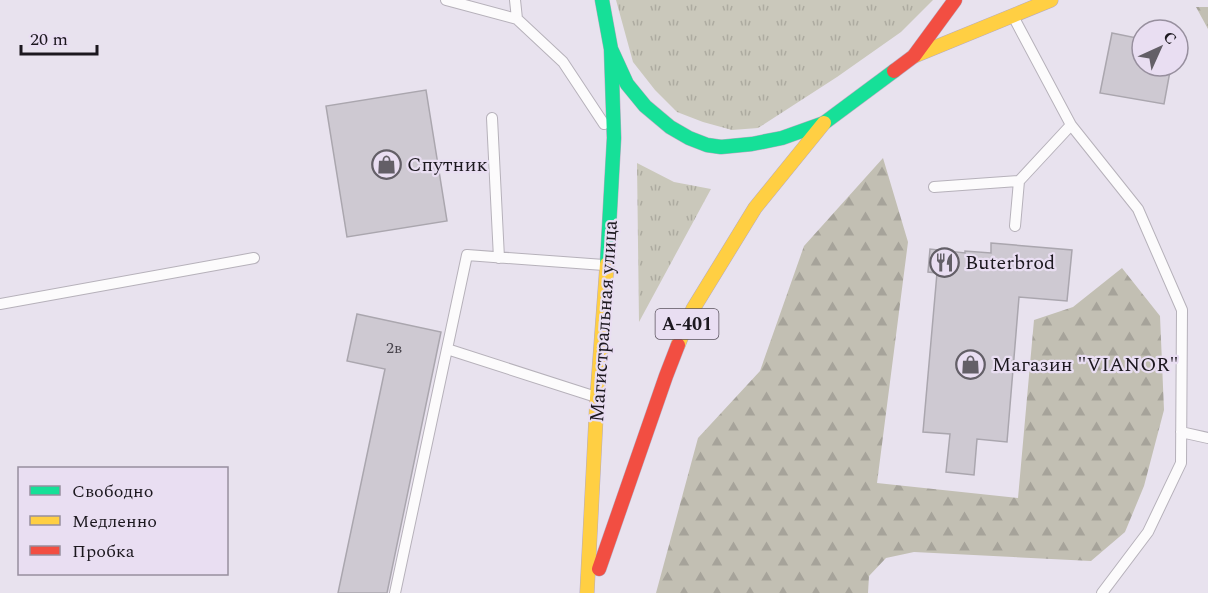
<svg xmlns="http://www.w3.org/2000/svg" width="1208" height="593" font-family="Spectral,serif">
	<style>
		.grass { fill: url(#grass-tufts) }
		.forest { fill: url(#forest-firs) }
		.building { fill: #cec9d2; stroke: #aaa6ae; stroke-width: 1.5 }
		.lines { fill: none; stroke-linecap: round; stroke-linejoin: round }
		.lane-casing { stroke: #b6b1ba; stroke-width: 12 }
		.fast-casing { stroke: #b6aabf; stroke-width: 15 }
		.slow-casing { stroke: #b6aabf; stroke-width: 15 }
		.jam-casing { stroke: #b6aabf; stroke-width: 15 }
		.lane { stroke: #fcfbfc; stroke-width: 10 }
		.fast { stroke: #16e098; stroke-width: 14 }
		.slow { stroke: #ffcf43; stroke-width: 14 }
		.jam { stroke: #f24e42; stroke-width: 14 }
		.labels { text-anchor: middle; stroke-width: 4.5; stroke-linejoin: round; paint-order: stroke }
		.number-label { font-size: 16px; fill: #48444c }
		.shield { fill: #e9def2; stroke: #5a535e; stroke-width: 1.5 }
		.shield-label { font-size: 18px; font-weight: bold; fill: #1c181f }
		.poi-label { font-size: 20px; fill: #1c181f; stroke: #e9def2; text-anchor: start }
		.street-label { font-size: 20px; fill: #1c181f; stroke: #e9def2 }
	</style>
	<defs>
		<pattern id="grass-tufts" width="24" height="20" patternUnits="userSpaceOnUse" patternTransform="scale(1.5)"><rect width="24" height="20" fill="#cac8bb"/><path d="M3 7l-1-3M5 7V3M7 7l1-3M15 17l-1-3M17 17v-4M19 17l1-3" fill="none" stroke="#adaba0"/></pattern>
		<pattern id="forest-firs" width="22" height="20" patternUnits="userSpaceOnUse" patternTransform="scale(1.5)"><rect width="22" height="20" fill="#c2bfb3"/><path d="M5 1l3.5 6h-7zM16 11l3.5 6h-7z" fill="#a6a39a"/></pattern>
	</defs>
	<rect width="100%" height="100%" fill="#e8e2ee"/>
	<path class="grass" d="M 616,0 L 933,0 L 901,32 L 837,77 L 758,128 L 732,130 L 703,122 L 677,112 L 655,90 L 633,62 Z
		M 637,163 L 674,182 L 711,189 L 639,322 Z"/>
	<path class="forest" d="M 1196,7 L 1208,7 L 1208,29 Z
		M 883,158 L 908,242 L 877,483 L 1018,498 L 1034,320 L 1073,307 L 1122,268 L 1160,316 L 1164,410 L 1144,486 L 1125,532 L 1091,561 L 914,552 L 886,558 L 869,576 L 868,593 L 656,593 L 698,438 L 760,371 L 804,246 Z"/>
	<path class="building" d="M 1112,33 L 1142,39 L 1142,66 L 1171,66 L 1164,104 L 1100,93 Z
		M 426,90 L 447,221 L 347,237 L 326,106 Z
		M 991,243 L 1072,250 L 1067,301 L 1019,297 L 1007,442 L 977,439 L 974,475 L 946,472 L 950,434 L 923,432 L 937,273 L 928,272 L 930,249 L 965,253 L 965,251 L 991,253 Z
		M 357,314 L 441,332 L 387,593 L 338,593 L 385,369 L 347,361 Z"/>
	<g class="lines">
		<defs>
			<path id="lane" d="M 446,0 L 517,19
				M 515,0 L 517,19 L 563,62 L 604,124
				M 1014,18 L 1071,125 L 1138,209 L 1182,310 L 1181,463 L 1148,532 L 1102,593
				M 492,118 L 499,258
				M 934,187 L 1019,181
				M 1015,226 L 1019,181 L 1071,125
				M 0,304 L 254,258
				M 447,349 L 593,396
				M 1181,432 L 1208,438
				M 395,593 L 467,255 L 604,265"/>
			<path id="fast" d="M 602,0 L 611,49 L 627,84 L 645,106 L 670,127 L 689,138 L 707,145 L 721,147 L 752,144 L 782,138 L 824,123 L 894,71
				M 607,264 L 614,138 L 611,49"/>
			<path id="slow" d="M 914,56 L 1051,0
				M 678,345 L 693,309 L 755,208 L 824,123
				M 587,593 L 597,398 L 607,264"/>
			<path id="jam" d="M 894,71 L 914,56 L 955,0
				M 599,569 L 666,376 L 678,345"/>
		</defs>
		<use href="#lane" class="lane-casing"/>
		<use href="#fast" class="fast-casing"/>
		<use href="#slow" class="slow-casing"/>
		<use href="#jam" class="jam-casing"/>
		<use href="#lane" class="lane"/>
		<use href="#fast" class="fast"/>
		<use href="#slow" class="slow"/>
		<use href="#jam" class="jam"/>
	</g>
	<defs>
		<symbol id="shop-ring" viewBox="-11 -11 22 22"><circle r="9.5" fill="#e9def2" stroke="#635f67" stroke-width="1.5"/><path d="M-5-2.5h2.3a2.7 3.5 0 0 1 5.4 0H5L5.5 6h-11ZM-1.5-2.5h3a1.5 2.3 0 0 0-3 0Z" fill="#635f67"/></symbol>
		<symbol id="restaurant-ring" viewBox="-11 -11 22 22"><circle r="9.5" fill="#e9def2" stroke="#635f67" stroke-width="1.5"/><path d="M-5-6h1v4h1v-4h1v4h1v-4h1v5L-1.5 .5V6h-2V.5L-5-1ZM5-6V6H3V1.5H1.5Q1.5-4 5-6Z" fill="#635f67"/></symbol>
	</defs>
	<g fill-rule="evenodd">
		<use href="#shop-ring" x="370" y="148" width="33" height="33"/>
		<use href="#restaurant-ring" x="928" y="246" width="33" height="33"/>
		<use href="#shop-ring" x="954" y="348" width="33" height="33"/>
	</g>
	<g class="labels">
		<g class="number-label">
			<text x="394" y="353">2в</text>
		</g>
		<rect class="shield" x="655.5" y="309" width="63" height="30" rx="4.5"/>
		<g class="shield-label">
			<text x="687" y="330">А-401</text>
		</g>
		<g class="poi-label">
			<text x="407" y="171">Спутник</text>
			<text x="965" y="269">Buterbrod</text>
			<text x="992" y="371">Магазин "VIANOR"</text>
		</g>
		<g class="street-label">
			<text transform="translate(603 321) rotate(-86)" y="7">Магистральная улица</text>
		</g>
	</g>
	<rect x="18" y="467" width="210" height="108" fill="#e9def2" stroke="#978f9e" stroke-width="1.5"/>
	<rect x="30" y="486" width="30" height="9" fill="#16e098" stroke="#978f9e" stroke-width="1.5"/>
	<text x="72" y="497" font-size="18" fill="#1c181f">Свободно</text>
	<rect x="30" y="516" width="30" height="9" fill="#ffcf43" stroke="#978f9e" stroke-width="1.5"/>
	<text x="72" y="527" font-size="18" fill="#1c181f">Медленно</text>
	<rect x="30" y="546" width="30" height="9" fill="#f24e42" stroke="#978f9e" stroke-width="1.5"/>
	<text x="72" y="557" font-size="18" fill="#1c181f">Пробка</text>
	<g transform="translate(1160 48) rotate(45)"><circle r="28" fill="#e9def2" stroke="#978f9e" stroke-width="1.5"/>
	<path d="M0-4.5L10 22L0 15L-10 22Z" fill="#635f67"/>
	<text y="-9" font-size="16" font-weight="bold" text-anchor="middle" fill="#1c181f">С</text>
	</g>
	<path d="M21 45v9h76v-9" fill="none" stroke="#1c181f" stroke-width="3"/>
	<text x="30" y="45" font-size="18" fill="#1c181f" stroke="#e9def2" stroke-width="4.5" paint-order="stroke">20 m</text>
</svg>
